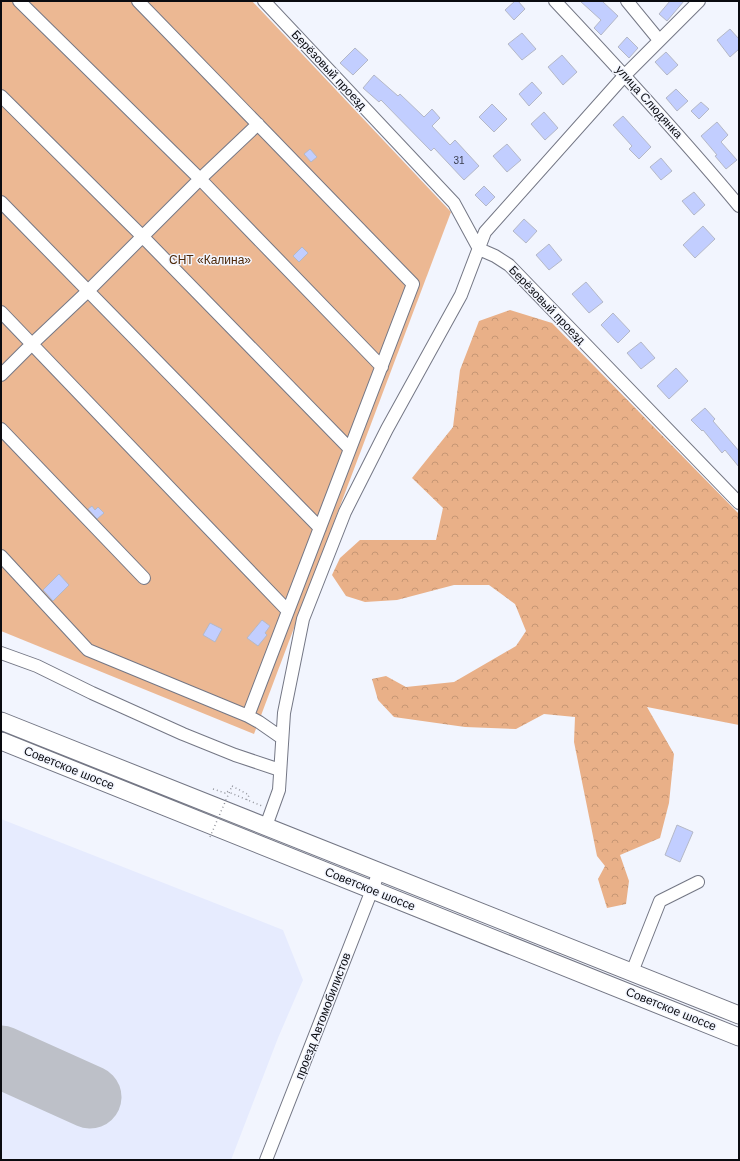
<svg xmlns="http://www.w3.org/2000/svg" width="740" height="1161" font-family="Helvetica,sans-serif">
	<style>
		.built { fill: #e6ebfe }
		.forest { fill: url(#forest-crowns) }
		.garden { fill: #ecb893 }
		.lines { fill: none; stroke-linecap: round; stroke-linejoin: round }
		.runway { stroke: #bdc0c8; stroke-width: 63 }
		.building { fill: #c2ceff; stroke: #b4b8c7 }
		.minor-casing { stroke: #747785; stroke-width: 14 }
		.highway-casing { stroke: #747785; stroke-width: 19 }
		.path { stroke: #92949c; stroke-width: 1.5; stroke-dasharray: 1 3; stroke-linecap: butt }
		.minor { stroke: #fff; stroke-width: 12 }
		.highway { stroke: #fff; stroke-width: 17 }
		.path-bridge { stroke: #92949c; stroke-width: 1.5; stroke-dasharray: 1 3; stroke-linecap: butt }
		.labels { text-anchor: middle; stroke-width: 3; stroke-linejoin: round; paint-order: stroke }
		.number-label { font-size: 10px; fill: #383c4c }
		.street-label { font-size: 12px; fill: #0a0b10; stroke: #f2f5fe }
		.park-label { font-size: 12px; fill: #4d2808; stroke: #f2f5fe }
	</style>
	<defs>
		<pattern id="forest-crowns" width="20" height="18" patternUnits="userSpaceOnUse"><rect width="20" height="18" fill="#e9b088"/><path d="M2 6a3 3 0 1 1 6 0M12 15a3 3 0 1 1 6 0" fill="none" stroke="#c69674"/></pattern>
	</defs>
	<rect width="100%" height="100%" fill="#f2f5fe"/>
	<path class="built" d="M 1,819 L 283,930 L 303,980 L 278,1038 L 231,1160 L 1,1160 Z"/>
	<path class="forest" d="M 510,310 L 552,323 L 739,514 L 739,725 L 647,707 L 674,754 L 669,803 L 660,838 L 620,855 L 629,881 L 626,904 L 607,908 L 598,879 L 605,866 L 597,856 L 574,742 L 575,717 L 544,714 L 516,729 L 465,727 L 394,717 L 378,700 L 372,679 L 386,676 L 406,687 L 454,682 L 516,646 L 526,631 L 515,604 L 489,585 L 454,585 L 397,600 L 365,602 L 346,596 L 332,575 L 340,558 L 360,540 L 436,540 L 443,508 L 412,478 L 453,427 L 460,370 L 479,321 Z"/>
	<path class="garden" d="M 1,1 L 252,1 L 451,212 L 254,734 L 1,631 Z"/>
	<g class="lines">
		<path class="runway" d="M 1,1057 L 90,1097"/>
	</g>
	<path class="building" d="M 515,1 L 518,1 L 525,9 L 514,20 L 505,10 Z
		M 580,1 L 602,1 L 618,16 L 601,35 L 594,28 L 601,20 Z
		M 670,1 L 684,1 L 667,21 L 659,14 Z
		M 730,29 L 739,39 L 739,49 L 730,57 L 717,40 Z
		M 522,33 L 536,49 L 522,60 L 508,44 Z
		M 627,37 L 638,48 L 629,58 L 618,47 Z
		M 355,48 L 368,60 L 353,75 L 340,63 Z
		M 666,52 L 678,65 L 667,75 L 655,62 Z
		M 562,55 L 577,72 L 563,85 L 548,67 Z
		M 374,75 L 398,96 L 400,94 L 424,117 L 432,109 L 440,118 L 432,126 L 450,145 L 455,140 L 479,166 L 464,180 L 434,148 L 431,151 L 381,100 L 379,102 L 363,88 Z
		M 532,82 L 542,93 L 529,106 L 519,94 Z
		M 676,89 L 688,101 L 677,111 L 666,98 Z
		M 701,102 L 709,109 L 699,119 L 691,111 Z
		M 492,104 L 507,119 L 494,132 L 479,117 Z
		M 544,112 L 558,128 L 545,140 L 531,124 Z
		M 623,116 L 651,147 L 639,159 L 629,149 L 632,146 L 613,125 Z
		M 717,122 L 728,135 L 721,142 L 737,160 L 726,169 L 715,156 L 717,155 L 701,136 Z
		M 507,144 L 521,160 L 507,172 L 493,156 Z
		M 310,149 L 317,157 L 311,162 L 304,154 Z
		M 661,158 L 672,171 L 661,180 L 650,167 Z
		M 484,186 L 495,197 L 486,206 L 475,195 Z
		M 694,192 L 705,205 L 694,215 L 682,201 Z
		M 524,219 L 537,231 L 526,243 L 513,231 Z
		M 703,226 L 715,239 L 695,258 L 683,245 Z
		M 549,244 L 562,260 L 549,270 L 536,255 Z
		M 302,247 L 308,253 L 299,262 L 293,256 Z
		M 586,282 L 603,302 L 589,313 L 572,294 Z
		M 613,313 L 630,331 L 618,343 L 601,325 Z
		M 641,342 L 655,358 L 641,369 L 627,353 Z
		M 676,368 L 688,381 L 669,399 L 657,386 Z
		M 705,408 L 715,419 L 713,421 L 739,451 L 739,467 L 725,450 L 722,453 L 703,430 L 702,431 L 691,420 Z
		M 92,506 L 95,510 L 98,507 L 104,513 L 97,519 L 88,509 Z
		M 59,574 L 69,585 L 53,601 L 43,590 Z
		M 262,620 L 270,626 L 265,633 L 267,635 L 258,646 L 247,638 Z
		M 210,623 L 222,629 L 215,642 L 203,635 Z
		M 677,825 L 693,832 L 680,862 L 665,855 Z"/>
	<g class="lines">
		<defs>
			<path id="minor" d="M 19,1 L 200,179 L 382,367
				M 138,1 L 413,284 L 248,716 L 259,722 L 282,738
				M 264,1 L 454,203 L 479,249 L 495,256 L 509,265 L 739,503
				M 555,1 C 618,68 680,135 739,206
				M 627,1 L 659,40
				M 1,96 L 143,237 L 350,449
				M 1,202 L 320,528
				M 1,312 L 288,611
				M 1,375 L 32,344 L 88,291 L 200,179 L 258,124
				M 1,429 L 144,578
				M 1,556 L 88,650 L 248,716
				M 1,653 L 37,666 L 92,693 L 183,734 L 235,755 L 280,770
				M 266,826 L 279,790 L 284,713 L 303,619 L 345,512 L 387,429 L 461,295 L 485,232 L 625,75 L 699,1
				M 632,972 L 660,901 L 698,882
				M 266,1160 L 379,872"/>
			<path id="highway" d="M 1,721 L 739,1015
				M 1,741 L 739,1037"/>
		</defs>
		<use href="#minor" class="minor-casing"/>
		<use href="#highway" class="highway-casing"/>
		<path class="path" d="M 232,786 L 249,795 L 247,800
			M 213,789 L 225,793 L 226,791 L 262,806"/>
		<use href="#minor" class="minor"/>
		<use href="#highway" class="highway"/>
		<path class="path-bridge" d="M 210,837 L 232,786"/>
	</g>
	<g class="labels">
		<g class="number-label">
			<text x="459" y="164">31</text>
		</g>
		<g class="street-label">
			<text transform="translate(329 70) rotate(47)" y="4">Берёзовый проезд</text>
			<text transform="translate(649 102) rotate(48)" y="4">улица Слюдянка</text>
			<text transform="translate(547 305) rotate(46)" y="4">Берёзовый проезд</text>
			<text transform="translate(69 768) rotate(22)" y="4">Советское шоссе</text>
			<text transform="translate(370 889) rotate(22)" y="4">Советское шоссе</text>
			<text transform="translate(671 1009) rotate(22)" y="4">Советское шоссе</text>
			<text transform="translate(323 1016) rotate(-69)" y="4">проезд Автомобилистов</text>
		</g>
		<g class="park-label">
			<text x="210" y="264">СНТ «Калина»</text>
		</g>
	</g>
	<rect width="740" height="1161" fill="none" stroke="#0a0b10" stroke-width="4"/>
</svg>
